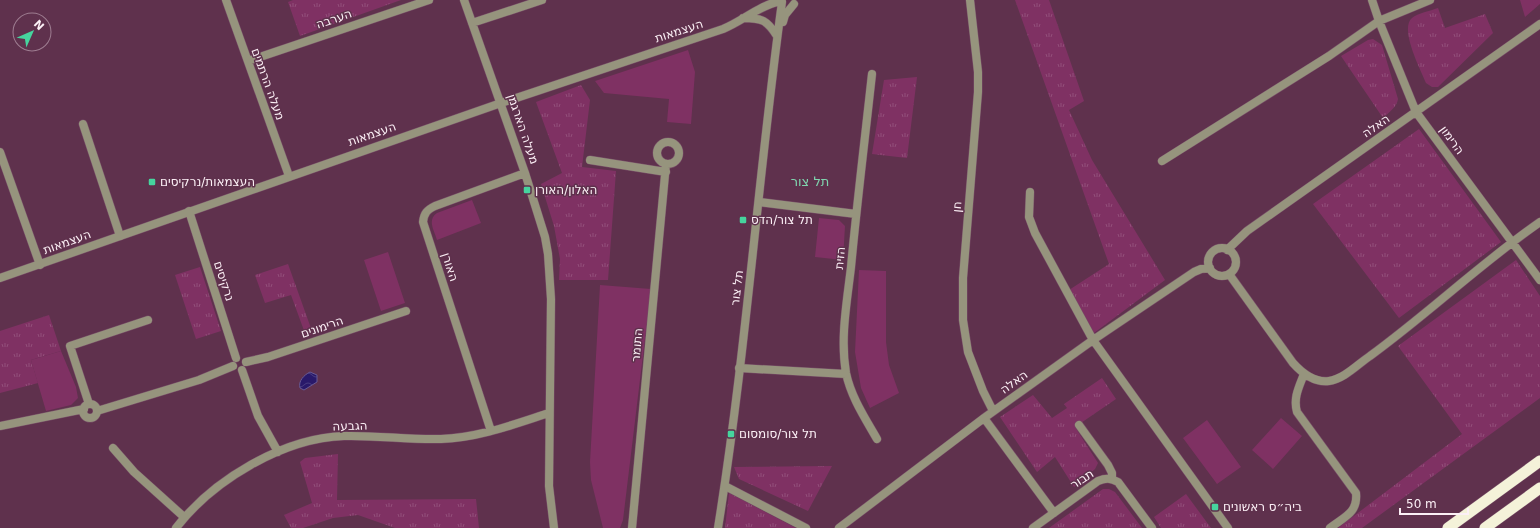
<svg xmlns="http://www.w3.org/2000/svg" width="1540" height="528" font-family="'DejaVu Sans','Noto Sans Hebrew',sans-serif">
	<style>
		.grass { fill: url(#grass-tufts) }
		.park { fill: #7f3163 }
		.water { fill: url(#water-waves); stroke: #685a94 }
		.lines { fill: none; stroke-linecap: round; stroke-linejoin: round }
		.minor-casing { stroke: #785068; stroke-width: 9 }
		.tertiary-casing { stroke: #785068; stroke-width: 9 }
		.trunk-casing { stroke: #785068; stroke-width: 12 }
		.minor { stroke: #96947d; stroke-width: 8 }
		.tertiary { stroke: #96947d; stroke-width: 8 }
		.trunk { stroke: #f4f2d9; stroke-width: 11 }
		.poi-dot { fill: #46d49e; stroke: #5f314d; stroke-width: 1.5 }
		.labels { text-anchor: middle; stroke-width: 3; stroke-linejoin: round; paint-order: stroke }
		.street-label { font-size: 12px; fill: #fcf0f6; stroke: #5f314d }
		.poi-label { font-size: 12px; fill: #fcf0f6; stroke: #5f314d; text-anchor: start }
		.neighbourhood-label { font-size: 13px; fill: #7fd4ae; stroke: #5f314d }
	</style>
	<defs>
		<pattern id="grass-tufts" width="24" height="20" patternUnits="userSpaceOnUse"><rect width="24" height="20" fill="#7f3163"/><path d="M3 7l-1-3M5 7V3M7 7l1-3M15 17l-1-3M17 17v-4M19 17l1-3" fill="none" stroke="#924f7a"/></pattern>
		<pattern id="water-waves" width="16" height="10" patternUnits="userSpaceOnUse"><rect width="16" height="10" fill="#29196a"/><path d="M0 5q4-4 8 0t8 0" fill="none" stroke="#493b80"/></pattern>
	</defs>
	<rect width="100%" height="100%" fill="#5f314d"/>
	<path class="grass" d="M 293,0 L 401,0 L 300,36 L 288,2 Z
		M 1015,0 L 1049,0 L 1084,101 L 1069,110 L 1092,160 L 1165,280 L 1094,333 L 1069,290 L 1109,264 Z
		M 1438,8 L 1445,28 L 1485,14 L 1493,33 L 1438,87 L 1432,87 L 1426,83 C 1421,70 1399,29 1412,18 C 1418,13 1430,11 1438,8 Z
		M 1373,39 L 1382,45 L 1398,99 C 1397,107 1389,112 1383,118 L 1341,56 L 1368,40 Z
		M 917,77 L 907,158 L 872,154 L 884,80 Z
		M 581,85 L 590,100 L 582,167 L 616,171 L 608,280 L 559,280 L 560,259 L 554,226 L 541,184 L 562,173 L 536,102 Z
		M 1419,129 L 1501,242 L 1399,318 L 1313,204 Z
		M 1516,260 L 1540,296 L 1540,398 L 1362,528 L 1338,528 L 1462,434 L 1398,346 Z
		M 288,264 L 313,334 L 306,336 L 291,295 L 265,303 L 255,275 Z
		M 200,267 L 221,331 L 196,339 L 175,275 Z
		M 49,315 L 61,351 L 31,360 L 38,383 L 0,393 L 0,331 Z
		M 1102,378 L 1116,399 L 1075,427 L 1098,463 L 1095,469 L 1074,487 L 1055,457 L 1037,472 L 1000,417 L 1033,395 L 1052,418 L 1067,408 L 1064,404 Z
		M 338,454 L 337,500 L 476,499 L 479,528 L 395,528 L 358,515 L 333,518 L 303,528 L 291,528 L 284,515 L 312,503 L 300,462 L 305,458 Z
		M 832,466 L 808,511 L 739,479 L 734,467 Z
		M 1103,489 L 1109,489 L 1115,492 L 1142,528 L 1049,528 Z
		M 729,493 L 796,528 L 725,528 Z
		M 1186,494 L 1211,528 L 1161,528 L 1154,517 Z"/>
	<path class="park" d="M 1520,0 L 1540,0 L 1540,4 L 1525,17 Z
		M 688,50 L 695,72 L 691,124 L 667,122 L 669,99 L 604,93 L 595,81 Z
		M 472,200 L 481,223 L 437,240 C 434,230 427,220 437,213 Z
		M 819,218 L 839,220 L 845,226 L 843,260 L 815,257 Z
		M 388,252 L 405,303 L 381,311 L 364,260 Z
		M 859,270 L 886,271 L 886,342 L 889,365 L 899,393 L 870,408 L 861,388 L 855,352 Z
		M 600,285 L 651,289 L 623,520 L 620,528 L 603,528 L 591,480 L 590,462 Z
		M 61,351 L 76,387 L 78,398 L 71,405 L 46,411 L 31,360 Z
		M 1281,418 L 1302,436 L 1273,469 L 1252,450 Z
		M 1207,420 L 1241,467 L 1217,484 L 1183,438 Z"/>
	<path class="water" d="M 310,372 L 317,375 L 317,382 L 304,390 L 300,388 C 298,381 304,375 310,372 Z"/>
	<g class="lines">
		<defs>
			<path id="minor" d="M 226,0 L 289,176
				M 464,0 L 525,173 L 545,237 L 548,254 L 551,299 L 549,486 L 554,528
				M 970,0 L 978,72 L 978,92 L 963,278 L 963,320 L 968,352 L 983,391 L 993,411
				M 1372,0 L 1379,21 L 1416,112 L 1540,280
				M 472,23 L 542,0
				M 248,61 L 429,0
				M 872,74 C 865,138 857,203 851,267 C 847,302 840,338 846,373 C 851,397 865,418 877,439
				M 83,124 L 120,236
				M657 153a11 11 0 1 1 22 0a11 11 0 1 1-22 0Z
				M 0,152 L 40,265
				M 590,160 L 666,172
				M 1162,161 L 1329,56 L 1379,21 L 1430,0
				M 1030,192 L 1029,217 L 1035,233 L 1093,340 L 1228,528
				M 759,202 L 856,214
				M 189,211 L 236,358
				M1208 262a14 14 0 1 1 28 0a14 14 0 1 1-28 0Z
				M 1227,250 L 1247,231 L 1540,24
				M 1229,274 L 1293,363 C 1302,373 1314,383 1329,381 C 1344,379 1358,364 1370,356 C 1429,313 1481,263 1540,222
				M 246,362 L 268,357 L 406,311
				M 739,368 L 846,374
				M 242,370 L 258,416 L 278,452
				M 1304,374 C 1299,387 1293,398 1297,412 L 1356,493 C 1358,513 1344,517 1330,528
				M 89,404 L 70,346 L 148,320
				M83 411a7 7 0 1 1 14 0a7 7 0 1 1-14 0Z
				M 97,411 L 199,380 L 233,366
				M 984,418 L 1054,513
				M 1079,425 L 1108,465 L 1112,473 L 1112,479
				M 0,426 L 84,409
				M 491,431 L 423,222 C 424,213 427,210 435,206 L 525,173
				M 113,448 L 134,472 L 184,517
				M 725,486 L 806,528
				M 176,528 C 213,480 283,438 344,436 C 376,435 409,440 441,439 C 478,438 515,424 549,413
				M 632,528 L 666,164
				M 839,528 L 984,418 L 1093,340 L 1194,272 L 1201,269 L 1210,268
				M 1033,528 L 1098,481 C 1106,478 1110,478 1118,482 L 1152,528"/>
			<path id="tertiary" d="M 743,18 C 762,18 767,20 777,36
				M 783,22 L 785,15 L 794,4
				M 0,278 L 501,103 L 723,29 C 743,21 758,6 780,1
				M 718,528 C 746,354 758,177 782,2"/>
			<path id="trunk" d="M 1448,528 L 1540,461
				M 1485,528 L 1540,488"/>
		</defs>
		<use href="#minor" class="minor-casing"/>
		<use href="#tertiary" class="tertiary-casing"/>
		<use href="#trunk" class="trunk-casing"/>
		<use href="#minor" class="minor"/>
		<use href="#tertiary" class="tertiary"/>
		<use href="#trunk" class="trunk"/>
	</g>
	<g class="poi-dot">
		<rect x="148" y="178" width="8" height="8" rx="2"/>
		<rect x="523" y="186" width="8" height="8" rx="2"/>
		<rect x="739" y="216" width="8" height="8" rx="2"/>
		<rect x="727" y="430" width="8" height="8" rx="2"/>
		<rect x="1211" y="503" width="8" height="8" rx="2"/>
	</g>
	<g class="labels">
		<g class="street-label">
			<text transform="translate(334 19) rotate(-19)" y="4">הערבה</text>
			<text transform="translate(679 31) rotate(-18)" y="4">העצמאות</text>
			<text transform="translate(268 84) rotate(70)" y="4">מעלה הרתמים</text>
			<text transform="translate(1376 126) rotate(-35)" y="4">האלה</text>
			<text transform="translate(523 129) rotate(71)" y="4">מעלה הארגמן</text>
			<text transform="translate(372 134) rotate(-19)" y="4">העצמאות</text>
			<text transform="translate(1452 140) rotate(54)" y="4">הרימון</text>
			<text transform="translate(957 207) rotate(-85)" y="4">חן</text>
			<text transform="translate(67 242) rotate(-20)" y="4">העצמאות</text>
			<text transform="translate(840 258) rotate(-84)" y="4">הזית</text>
			<text transform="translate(450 267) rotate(72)" y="4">האורן</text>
			<text transform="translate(224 281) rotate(72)" y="4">נרקיסים</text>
			<text transform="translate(737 288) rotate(-83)" y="4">תל צור</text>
			<text transform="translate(322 327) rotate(-19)" y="4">הרימונים</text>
			<text transform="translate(637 345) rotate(-85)" y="4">התומר</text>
			<text transform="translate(1014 382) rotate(-36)" y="4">האלה</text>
			<text transform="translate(350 426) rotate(-2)" y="4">הגבעה</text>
			<text transform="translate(1082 479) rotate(-33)" y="4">תבור</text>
		</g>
		<g class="poi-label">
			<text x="160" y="186">העצמאות/נרקיסים</text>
			<text x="535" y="194">האלון/האורן</text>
			<text x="751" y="224">תל צור/הדס</text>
			<text x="739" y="438">תל צור/סומסום</text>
			<text x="1223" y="511">ביה״ס ראשונים</text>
		</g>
		<g class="neighbourhood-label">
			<text x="810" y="186">תל צור</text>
		</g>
	</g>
	<g transform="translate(32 32) rotate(45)"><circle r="19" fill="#5f314d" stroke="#9e7d91"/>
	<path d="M0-3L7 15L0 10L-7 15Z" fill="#46d49e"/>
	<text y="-6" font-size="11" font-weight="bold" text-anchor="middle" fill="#fcf0f6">N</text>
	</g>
	<path d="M1400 508v6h68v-6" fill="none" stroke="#fcf0f6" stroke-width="2"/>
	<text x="1406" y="508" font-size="12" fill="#fcf0f6" stroke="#5f314d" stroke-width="3" paint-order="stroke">50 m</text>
</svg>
